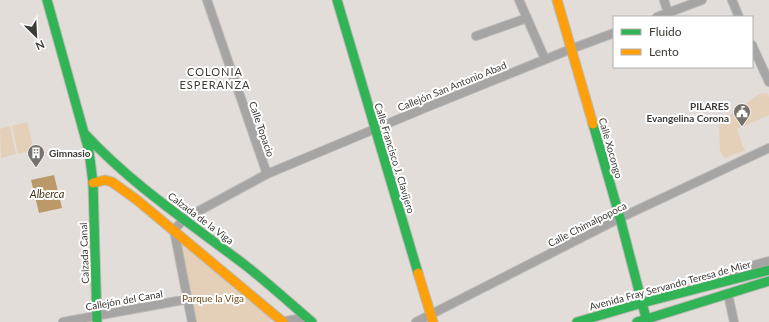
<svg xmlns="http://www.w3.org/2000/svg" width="769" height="322" font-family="Lato,sans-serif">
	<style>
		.green { fill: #e4d0b8 }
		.water { fill: #bc9969 }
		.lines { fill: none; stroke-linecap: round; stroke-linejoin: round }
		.street-casing { stroke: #bdb9b5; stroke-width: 10 }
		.fast-casing { stroke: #bdb9b5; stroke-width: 11 }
		.slow-casing { stroke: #bdb9b5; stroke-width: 11 }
		.street { stroke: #a6a5a3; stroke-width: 8 }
		.fast { stroke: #30b455; stroke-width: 9 }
		.slow { stroke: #ff9f0a; stroke-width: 9 }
		.labels { text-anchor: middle; stroke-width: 4; stroke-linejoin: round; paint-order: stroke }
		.street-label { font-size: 10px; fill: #3d3934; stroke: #fff }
		.poi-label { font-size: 10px; font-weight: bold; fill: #3d3934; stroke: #fff; text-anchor: end }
		.park-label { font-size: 10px; fill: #704f1d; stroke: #fff }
		.neighbourhood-label { font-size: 11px; letter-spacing: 1px; fill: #423b32; stroke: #fff }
		.water-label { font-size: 11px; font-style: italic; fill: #483316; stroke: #fff }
	</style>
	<rect width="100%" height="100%" fill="#e2ddd8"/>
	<path class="green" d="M 761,93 L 763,94 L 767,93 L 769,97 L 769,115 L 737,129 L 743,147 L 746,150 L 725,158 L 720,152 L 719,122 Z
		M 27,122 L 34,150 L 18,154 L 12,126 Z
		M 10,126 L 16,154 L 1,158 L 0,129 Z
		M 180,238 L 274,320 L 267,322 L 194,322 L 177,240 Z"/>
	<path class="water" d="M 54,175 L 62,208 L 39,213 L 31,180 Z"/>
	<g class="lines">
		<defs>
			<path id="street" d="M 207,0 L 267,174
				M 519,0 L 545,59
				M 664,0 L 668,13
				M 732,0 L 739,17
				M 657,17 L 702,0
				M 476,36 L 527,18
				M 752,45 L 769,82
				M 728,278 C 740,269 754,265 769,261
				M 728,294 L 734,322
				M 63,322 L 188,299
				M 192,322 L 174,230 L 184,219 L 267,174 L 425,108 L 571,49 L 614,33
				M 281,322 L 307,317
				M 416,322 L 620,218 L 769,148"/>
			<path id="fast" d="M 47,0 L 89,151 L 93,183 L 97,322
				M 337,0 L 418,273
				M 593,124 L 620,218 L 647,322
				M 85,134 C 132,185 190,223 245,265 C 268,283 290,303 312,322
				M 577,322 L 642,303 L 769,270
				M 637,322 L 769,281"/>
			<path id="slow" d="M 557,0 L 593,124
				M 93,183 L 105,180 L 112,182 L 137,200 L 283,322
				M 418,273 L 433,322"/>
		</defs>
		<use href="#street" class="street-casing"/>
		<use href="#fast" class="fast-casing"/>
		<use href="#slow" class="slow-casing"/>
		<use href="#street" class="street"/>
		<use href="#fast" class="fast"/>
		<use href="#slow" class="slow"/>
	</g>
	<defs>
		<symbol id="civic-pin" viewBox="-11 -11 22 30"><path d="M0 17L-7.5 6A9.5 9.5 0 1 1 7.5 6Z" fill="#77726d" stroke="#fff"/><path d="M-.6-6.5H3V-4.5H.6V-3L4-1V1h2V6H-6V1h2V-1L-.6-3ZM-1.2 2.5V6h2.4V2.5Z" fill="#fff"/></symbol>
		<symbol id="building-pin" viewBox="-11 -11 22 30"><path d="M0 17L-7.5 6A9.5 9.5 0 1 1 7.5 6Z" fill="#77726d" stroke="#fff"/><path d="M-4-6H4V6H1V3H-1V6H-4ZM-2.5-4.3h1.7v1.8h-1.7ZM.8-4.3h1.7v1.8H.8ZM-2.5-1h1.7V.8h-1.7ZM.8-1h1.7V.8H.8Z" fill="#fff"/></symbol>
	</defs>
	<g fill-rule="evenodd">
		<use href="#civic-pin" x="732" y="102" width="20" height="27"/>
		<use href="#building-pin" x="26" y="143" width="20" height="27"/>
	</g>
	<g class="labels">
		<g class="street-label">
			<text transform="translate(452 86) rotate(-22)" y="4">Callejón San Antonio Abad</text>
			<text transform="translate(262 129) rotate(71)" y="4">Calle Topacio</text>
			<text transform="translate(611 148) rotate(74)" y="4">Calle Xocongo</text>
			<text transform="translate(395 158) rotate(73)" y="4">Calle Francisco J. Clavijero</text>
			<text transform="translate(201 218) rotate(37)" y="4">Calzada de la Viga</text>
			<text transform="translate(587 224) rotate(-27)" y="4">Calle Chimalpopoca</text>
			<text transform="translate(84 253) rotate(-92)" y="4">Calzada Canal</text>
			<text transform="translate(670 285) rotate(-15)" y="4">Avenida Fray Servando Teresa de Mier</text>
			<text transform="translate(124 300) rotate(-10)" y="4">Callejón del Canal</text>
		</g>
		<g class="poi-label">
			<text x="729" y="110">PILARES<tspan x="729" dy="12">Evangelina Corona</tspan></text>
			<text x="49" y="157" text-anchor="start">Gimnasio</text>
		</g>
		<g class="park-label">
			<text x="213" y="302">Parque la Viga</text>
		</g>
		<g class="neighbourhood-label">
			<text x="215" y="76">COLONIA<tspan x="215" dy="13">ESPERANZA</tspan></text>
		</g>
		<g class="water-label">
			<text x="47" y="198">Alberca</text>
		</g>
	</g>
	<rect x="613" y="16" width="140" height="52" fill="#ffffff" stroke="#b1b0ae"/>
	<rect x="621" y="29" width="20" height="6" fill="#30b455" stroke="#b1b0ae"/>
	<text x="649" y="36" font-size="12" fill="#3d3934">Fluido</text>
	<rect x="621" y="49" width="20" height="6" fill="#ff9f0a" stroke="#b1b0ae"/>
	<text x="649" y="56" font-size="12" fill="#3d3934">Lento</text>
	<g transform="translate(36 36) rotate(156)" stroke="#ffffff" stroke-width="3" paint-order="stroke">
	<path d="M0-3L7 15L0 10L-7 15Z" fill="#3d3934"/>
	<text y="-6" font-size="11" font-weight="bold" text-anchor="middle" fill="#3d3934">N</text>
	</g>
</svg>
